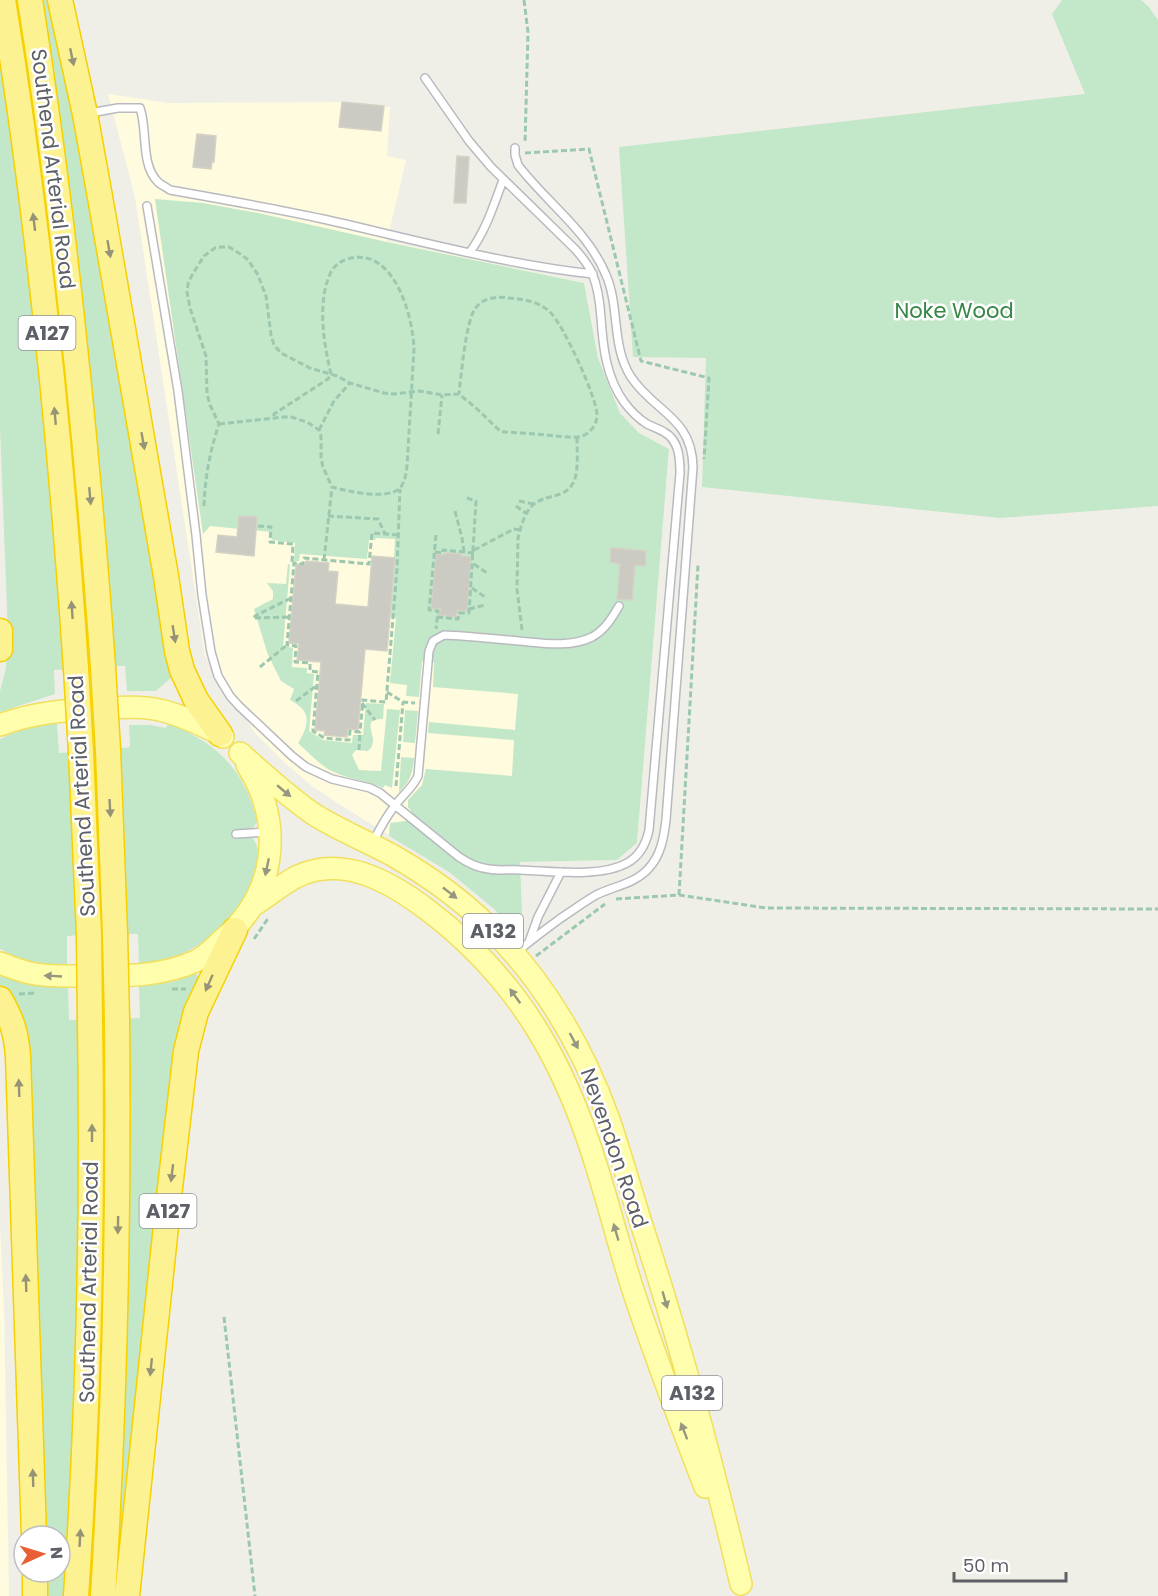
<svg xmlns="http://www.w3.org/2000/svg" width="1158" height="1596" font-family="Poppins,sans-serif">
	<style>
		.commercial { fill: #fefbde }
		.green { fill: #c3e7c9 }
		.building { fill: #cbcac3; stroke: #d5d2c5; stroke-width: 1.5 }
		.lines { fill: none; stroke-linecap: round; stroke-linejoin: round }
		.lane-casing { stroke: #b9bac0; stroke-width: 10 }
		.primary-casing { stroke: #f1df5e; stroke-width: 24 }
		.highway-casing { stroke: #f6d001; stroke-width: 27 }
		.path { stroke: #9cc8b0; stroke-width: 3; stroke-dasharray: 6 3; stroke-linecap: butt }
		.lane { stroke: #fff; stroke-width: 7 }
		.primary { stroke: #fffead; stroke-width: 21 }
		.highway { stroke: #fdf291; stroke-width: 24 }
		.highway-bridge-casing { stroke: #f6d001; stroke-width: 27; stroke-linecap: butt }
		.highway-bridge { stroke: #fdf291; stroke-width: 24 }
		.oneway { fill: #969376 }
		.oneway2 { fill: #969780 }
		.labels { text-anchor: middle; stroke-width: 5; stroke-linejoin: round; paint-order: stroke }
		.shield { fill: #fff; stroke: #8e9095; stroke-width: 1.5 }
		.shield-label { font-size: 20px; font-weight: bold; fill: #5e6067 }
		.street-label { font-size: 21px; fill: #5e6067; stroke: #fff }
		.park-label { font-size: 21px; fill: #368646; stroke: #fff }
	</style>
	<rect width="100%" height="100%" fill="#f0efe7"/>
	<path class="commercial" d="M 108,94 L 169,103 L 342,102 L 390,107 L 387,156 L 406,160 L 387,241 L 584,283 L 598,358 L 620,413 L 639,433 L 669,449 L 637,843 L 617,860 L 520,862 L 523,934 L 520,936 L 494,909 L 449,872 L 342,806 L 312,786 L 285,763 L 255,733 L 205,656 L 135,197 Z
		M 0,1227 L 4,1308 L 9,1596 L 0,1596 Z"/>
	<path class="green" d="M 37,0 L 52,0 L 72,89 L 156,574 L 162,640 L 172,677 L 156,691 L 127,691 L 125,666 L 111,666 Z
		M 1062,0 L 1141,0 L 1148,6 L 1158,20 L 1158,506 L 1000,518 L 702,487 L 706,358 L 633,357 L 619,147 L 1085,94 L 1052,14 Z
		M 0,50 L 29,250 L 68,669 L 54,670 L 55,694 L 0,712 L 0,691 L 6,668 L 8,635 L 0,428 Z
		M 155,199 L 203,203 L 258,213 L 387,242 L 584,283 L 598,358 L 620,413 L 639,433 L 669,449 L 637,843 L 617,860 L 520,862 L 523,934 L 520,936 L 494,909 L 449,872 L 389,836 L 390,823 L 406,821 L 412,812 L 408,807 L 408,800 L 422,785 L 426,769 L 512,776 L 514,740 L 428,733 L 429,722 L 515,730 L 518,694 L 433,687 L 434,662 L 422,661 L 419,697 L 406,696 L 407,685 L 390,683 L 396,618 L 390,617 L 395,559 L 394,558 L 395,539 L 376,538 L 375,540 L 369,540 L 367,559 L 300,554 L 299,561 L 294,561 L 295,543 L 272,540 L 272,532 L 210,526 L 203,534 Z
		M 288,564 L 290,565 L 283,646 L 293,648 L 292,667 L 307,668 L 307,673 L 314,674 L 309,731 L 323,740 L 352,743 L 353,735 L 363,735 L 366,703 L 384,704 L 383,719 C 362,718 374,732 373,742 C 372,747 371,748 368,751 L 356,750 L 352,755 L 359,770 L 381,771 L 387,709 L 400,710 L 392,788 L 385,785 L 383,788 C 366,780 344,779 328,769 C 317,762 307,751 298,743 C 305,732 313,716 299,706 C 296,703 293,702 290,700 L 294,689 L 281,681 L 273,665 L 267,652 L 254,609 L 273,599 L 273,591 L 267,583 L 286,584 Z
		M 405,710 L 418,711 L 415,743 L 403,742 Z
		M 57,724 L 59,753 L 73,752 L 80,935 L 67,936 L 67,965 C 43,965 21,961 0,949 L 0,739 C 19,730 36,725 57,724 Z
		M 168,724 C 216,741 246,771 257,822 L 252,829 L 235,830 L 235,838 L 252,837 C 261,849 258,857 254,872 C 241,923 191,962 139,963 L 138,934 L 123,934 L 116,749 L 130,747 L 129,725 L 150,725 L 166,728 Z
		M 401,757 L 414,758 C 413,773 410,781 399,792 Z
		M 195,974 L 199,976 L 188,1009 L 118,1580 L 115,1580 L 114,1557 L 117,1556 L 120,1499 L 125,1019 L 140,1018 L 139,986 L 173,982 Z
		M 0,976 C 23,984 44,987 68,988 L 69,1020 L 82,1020 L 84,1120 L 68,1596 L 43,1596 L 43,1572 L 60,1572 L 60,1536 L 42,1536 L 9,997 L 0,986 Z"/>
	<path class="building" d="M 342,102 L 384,106 L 381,131 L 339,127 Z
		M 197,134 L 216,136 L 214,162 L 212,162 L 211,169 L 193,167 Z
		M 457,156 L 469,157 L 466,203 L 454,203 Z
		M 239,516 L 257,517 L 254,556 L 216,552 L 218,535 L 237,537 Z
		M 611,548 L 646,551 L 645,566 L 635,565 L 632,600 L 617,599 L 620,564 L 610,562 Z
		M 445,553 L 461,554 L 461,556 L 471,557 L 467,611 L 457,610 L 456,617 L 440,615 L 441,609 L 431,608 L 436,554 L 445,555 Z
		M 372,556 L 395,558 L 387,651 L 365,649 L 358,730 L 348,729 L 347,737 L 324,735 L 325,731 L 315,730 L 321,662 L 297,660 L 299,644 L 289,643 L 296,564 L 305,565 L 306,561 L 329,563 L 328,571 L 338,572 L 335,604 L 368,607 Z"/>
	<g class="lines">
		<defs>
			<path id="lane" d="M 90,113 L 118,108 L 140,108 C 148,131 140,164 158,182 C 161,185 166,187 170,190 C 221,199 272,208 323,219 C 412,239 502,264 593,274
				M 515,148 L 515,155 L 518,165 C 546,202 588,231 606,275 C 620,307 611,346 631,377 C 654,412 692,417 693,467 L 666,820 C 664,837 661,855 649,868 C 635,884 614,886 596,895 C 584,902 573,910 561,918 C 546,929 531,940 517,952
				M 147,206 L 178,391 L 196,535 L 202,595 L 211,652 L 218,676 L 230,696 L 239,706 L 292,756 L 306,767 L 332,779 L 370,788 L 380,793 L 459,857 C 468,863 477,868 489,869 C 499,871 510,869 521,870 C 551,871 600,878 627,863 C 640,856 646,844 649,830 L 680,473 C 680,458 679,440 664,432 C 659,429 653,427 647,424 C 639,419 630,410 624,402 C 606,377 603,347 601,318 C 600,303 598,287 592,273 C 588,264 582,257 576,250 L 491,167 L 469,141 L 425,78
				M 470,252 C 486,230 494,205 503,180
				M 236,834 L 267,832
				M 373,842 C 380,828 387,815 397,803 C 404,794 413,787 418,776 L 429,651 L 433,641 L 444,635 C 469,636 494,639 519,641 C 542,643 570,648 592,637 C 605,630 612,618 619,606
				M 529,942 L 538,917 L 561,872"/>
			<path id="primary" d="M 0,725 C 34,712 69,710 104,708 C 124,707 145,706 164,711 C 183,716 202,725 220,734 L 223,737
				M 240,753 C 264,774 288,797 315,815 C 339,830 366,841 392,855 C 427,875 461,899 490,928 C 544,981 582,1046 608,1117 C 621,1154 631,1192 643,1229 C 681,1346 713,1465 741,1584
				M 254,905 C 268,896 281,885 296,877 C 343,854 391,882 429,911 C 518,979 565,1062 597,1168 C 610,1209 620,1250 633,1290 C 655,1357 680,1422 705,1487
				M 0,963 C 10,967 20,971 30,973 C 48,977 66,976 85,976 C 123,976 161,977 196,961 C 206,956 214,948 221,941 C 276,896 285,825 247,765"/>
			<path id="highway" d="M 3,0 C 39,221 61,445 76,669
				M 30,0 C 65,221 87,444 103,667
				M 60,0 L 85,114 L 100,197 L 166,576 L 177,651 L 182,670 L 196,700 L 220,734
				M 0,631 L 0,649
				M 108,750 L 115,934
				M 81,752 L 89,935
				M 0,999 C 12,1020 16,1032 18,1056 L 34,1536
				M 35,1596 L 35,1572
				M 76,1596 C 89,1404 93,1212 90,1020
				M 103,1596 C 115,1404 119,1212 117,1019
				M 127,1596 L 170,1188 L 186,1051 L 196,1012 L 235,930"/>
		</defs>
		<use href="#lane" class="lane-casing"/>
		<use href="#primary" class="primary-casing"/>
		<use href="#highway" class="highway-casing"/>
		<path class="path" d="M 524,0 L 528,32 L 525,143
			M 525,153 L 589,149 L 641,361 L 709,378 L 704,459
			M 219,424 L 284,417 L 291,417 L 307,422 L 319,430 L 321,437 L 321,458 L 323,467 L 332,487 C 347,491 385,500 399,489 C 405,483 406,474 407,466 L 414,349 C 413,317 395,249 351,258 C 342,260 334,265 330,274 C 317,303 324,345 331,374 L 328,379 L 274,414 L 274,418
			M 319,430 L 334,401 L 350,383
			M 438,434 L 442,395
			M 519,501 L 533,504
			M 204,506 C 205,477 210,451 219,424 L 210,405 L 207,394 L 206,356 L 190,308 L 187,292 L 188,284 L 192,275 L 204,256 L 215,248 L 222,247 L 229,247 L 242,255 L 248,260 L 258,275 L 266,296 L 271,335 L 274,345 L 281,353 L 310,368 L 337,376 L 350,383 L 384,393 L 394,394 L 420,391 L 442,395 L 459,394 L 476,408 L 500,431 L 505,432 C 521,433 538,434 555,436 C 562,436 570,438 578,437 C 582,437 587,434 590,431 C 594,427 597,421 597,415 C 597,398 563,324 550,312 C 538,301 523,299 508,298 C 496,296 482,298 475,309 C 466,321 461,376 459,394
			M 516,506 L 527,514
			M 455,511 L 462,538 L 464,552
			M 328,516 L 378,519 L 385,534
			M 258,526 L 271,527 L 270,542 L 293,544 L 292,563
			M 398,535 L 372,533 L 369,564 L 304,558 L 303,564 L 294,563 L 287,645 L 296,646 L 295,662 L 310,663 L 310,671 L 318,672 L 313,731 L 324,738 L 349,740 L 350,731 L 360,732 L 363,700 L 386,702 L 397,569 L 400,489
			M 436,535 L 429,610 L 438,611 L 436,629
			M 474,550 L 514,529 L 520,530
			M 435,552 L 443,553 L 443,550 L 474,553
			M 324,560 L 332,487
			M 474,564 L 487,573
			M 472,588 L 485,597
			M 469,609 L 485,605
			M 437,617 L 458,619 L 459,613 L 469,613 L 476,501 L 464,497
			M 255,618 L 255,616 L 291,598
			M 255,618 L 289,617
			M 522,630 L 517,589 L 518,538 C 521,525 526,508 537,502 C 550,494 565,498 573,483 C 579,473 577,449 577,437
			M 260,667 L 287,645
			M 387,692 L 403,702 L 415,703
			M 296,701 L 316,686
			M 362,703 L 375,720
			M 359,750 L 360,732
			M 396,786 L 403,702
			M 679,895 L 698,565
			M 616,899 L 679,895 L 766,908 L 1158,909
			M 254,939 L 269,917
			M 536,956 L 605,904
			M 172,989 L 186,989
			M 19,994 L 36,993
			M 224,1317 L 255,1596"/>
		<use href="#lane" class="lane"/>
		<use href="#primary" class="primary"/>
		<use href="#highway" class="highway"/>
		<defs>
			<path id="highway-bridge" d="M 103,667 L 108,750
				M 76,669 L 81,752
				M 115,934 L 117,1019
				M 89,935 L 90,1020"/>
		</defs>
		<use href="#highway-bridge" class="highway-bridge-casing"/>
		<use href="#highway-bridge" class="highway-bridge"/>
	</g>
	<defs><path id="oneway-solid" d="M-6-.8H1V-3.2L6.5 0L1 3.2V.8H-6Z" transform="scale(1.5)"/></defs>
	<g class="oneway">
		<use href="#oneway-solid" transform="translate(72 57) rotate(78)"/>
		<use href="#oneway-solid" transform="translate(34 222) rotate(-97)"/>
		<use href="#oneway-solid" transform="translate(109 249) rotate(80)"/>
		<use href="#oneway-solid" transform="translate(55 416) rotate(-95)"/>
		<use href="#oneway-solid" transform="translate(143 441) rotate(80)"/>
		<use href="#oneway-solid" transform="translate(90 496) rotate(85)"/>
		<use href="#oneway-solid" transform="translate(72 610) rotate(-94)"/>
		<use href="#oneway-solid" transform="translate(174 634) rotate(81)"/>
		<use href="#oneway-solid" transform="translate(110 808) rotate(87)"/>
		<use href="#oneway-solid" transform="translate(209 983) rotate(114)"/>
		<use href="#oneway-solid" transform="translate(19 1088) rotate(-92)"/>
		<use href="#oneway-solid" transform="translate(92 1133) rotate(-90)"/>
		<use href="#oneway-solid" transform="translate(172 1173) rotate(97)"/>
		<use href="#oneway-solid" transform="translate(118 1225) rotate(91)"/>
		<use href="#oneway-solid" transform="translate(26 1283) rotate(-92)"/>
		<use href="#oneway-solid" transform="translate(151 1367) rotate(96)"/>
		<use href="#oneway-solid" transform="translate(33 1478) rotate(-92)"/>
		<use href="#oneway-solid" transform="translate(80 1538) rotate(-87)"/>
	</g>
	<g class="oneway2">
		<use href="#oneway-solid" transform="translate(284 791) rotate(40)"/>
		<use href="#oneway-solid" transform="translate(267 867) rotate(102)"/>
		<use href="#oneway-solid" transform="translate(450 893) rotate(38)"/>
		<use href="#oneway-solid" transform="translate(53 976) rotate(-177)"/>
		<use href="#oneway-solid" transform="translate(515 996) rotate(-126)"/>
		<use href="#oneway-solid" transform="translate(574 1041) rotate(62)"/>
		<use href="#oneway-solid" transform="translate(616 1232) rotate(-106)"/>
		<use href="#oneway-solid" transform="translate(665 1300) rotate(74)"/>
		<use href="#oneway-solid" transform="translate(684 1431) rotate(-111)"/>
	</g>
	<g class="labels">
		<g class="shield">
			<rect x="18.5" y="316" width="57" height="34" rx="4.5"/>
			<rect x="463" y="914" width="60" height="34" rx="4.5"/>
			<rect x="139.5" y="1194" width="57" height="34" rx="4.5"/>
			<rect x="662" y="1376" width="60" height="34" rx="4.5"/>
		</g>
		<g class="shield-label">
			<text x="47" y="340">A127</text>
			<text x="493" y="938">A132</text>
			<text x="168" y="1218">A127</text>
			<text x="692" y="1400">A132</text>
		</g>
		<g class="street-label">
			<text transform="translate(53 169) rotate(83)" y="7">Southend Arterial Road</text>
			<text transform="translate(82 796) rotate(-93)" y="7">Southend Arterial Road</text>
			<text transform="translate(614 1148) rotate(71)" y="7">Nevendon Road</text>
			<text transform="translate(89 1282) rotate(-89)" y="7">Southend Arterial Road</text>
		</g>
		<g class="park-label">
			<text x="954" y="318">Noke Wood</text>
		</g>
	</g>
	<g transform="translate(42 1554) rotate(86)"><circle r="28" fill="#ffffff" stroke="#bfbfc2" stroke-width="1.5"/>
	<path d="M0-4.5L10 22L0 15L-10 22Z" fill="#e95e33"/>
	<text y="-9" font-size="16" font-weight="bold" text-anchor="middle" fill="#5e6067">N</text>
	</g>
	<path d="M954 1572v9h112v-9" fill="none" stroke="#5e6067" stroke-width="3"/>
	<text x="963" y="1572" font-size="18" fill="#5e6067" stroke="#ffffff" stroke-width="4.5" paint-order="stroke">50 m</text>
</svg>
